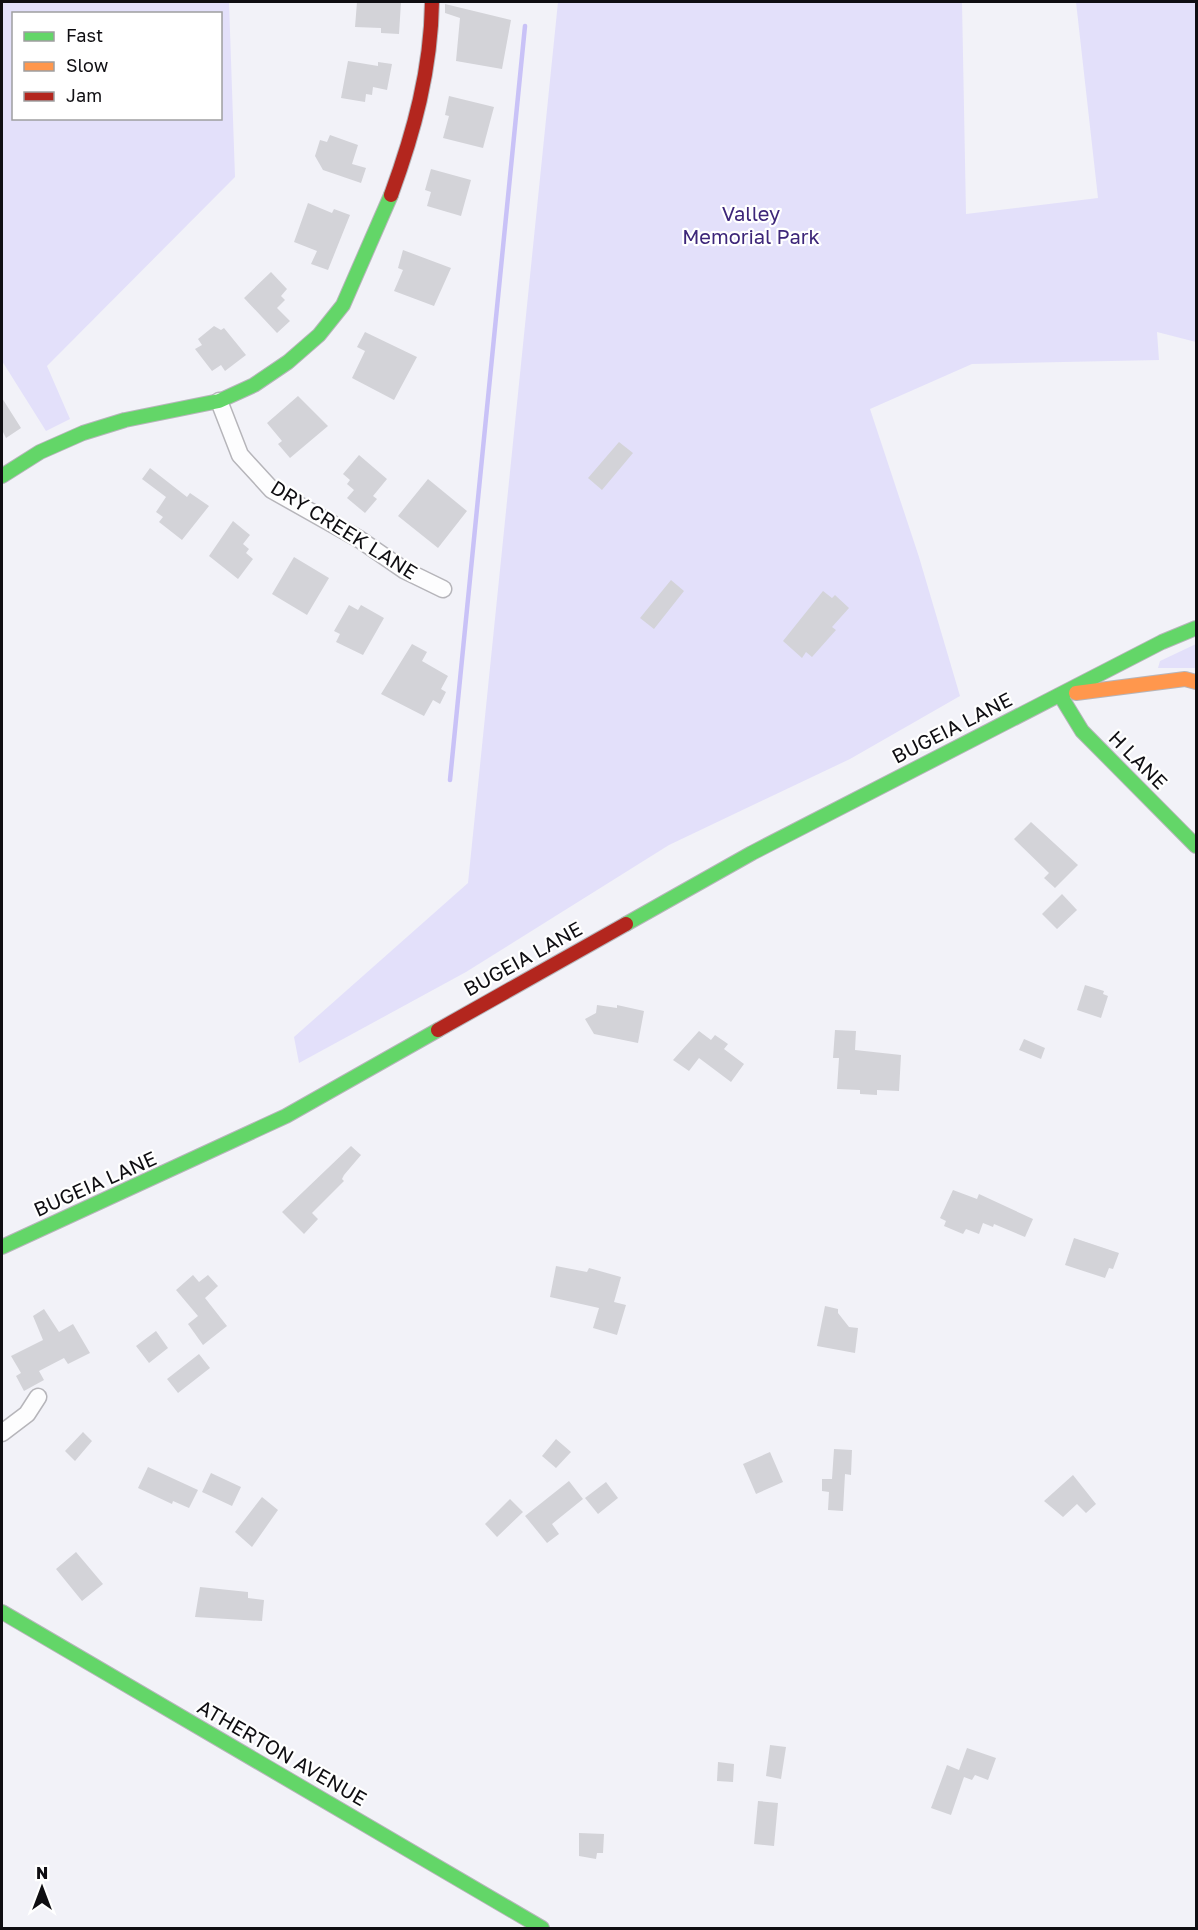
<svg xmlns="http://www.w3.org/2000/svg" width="1198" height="1930" font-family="'Golos Text',sans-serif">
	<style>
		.green { fill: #e3e0fa; fill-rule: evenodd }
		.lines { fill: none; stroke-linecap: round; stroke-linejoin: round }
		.stream { stroke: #c9c2f7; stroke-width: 4.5 }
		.building { fill: #d3d3d8 }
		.street-casing { stroke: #b6b5ba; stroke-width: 19 }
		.fast-casing { stroke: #b6b5ba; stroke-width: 16 }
		.slow-casing { stroke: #b6b5ba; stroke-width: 16 }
		.jam-casing { stroke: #b6b5ba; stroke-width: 16 }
		.street { stroke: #fdfdfe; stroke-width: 16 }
		.fast { stroke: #63d668; stroke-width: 14 }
		.slow { stroke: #ff974d; stroke-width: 14 }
		.jam { stroke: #b3261e; stroke-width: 14 }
		.labels { text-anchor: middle; stroke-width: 4.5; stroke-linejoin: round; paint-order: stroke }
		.park-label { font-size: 20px; fill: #3d2679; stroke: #fff }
		.street-label { font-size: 20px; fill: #0f0e12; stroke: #fff }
	</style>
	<rect width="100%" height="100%" fill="#f2f2f8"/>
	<path class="green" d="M 2,2 L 229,2 L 235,177 L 47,366 L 70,419 L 46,431 L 2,361 ZM 14,14 L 220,14 L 220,118 L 14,118 Z
		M 558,2 L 962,2 L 966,214 L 1098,198 L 1076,2 L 1196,2 L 1196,342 L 1157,332 L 1159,360 L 972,364 L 870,409 L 919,557 L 960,696 L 850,759 L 669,845 L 466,972 L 299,1063 L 294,1037 L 468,883 Z
		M 1196,644 L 1196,668 L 1158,668 L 1160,661 Z"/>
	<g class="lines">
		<path class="stream" d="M 450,780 L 525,26"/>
	</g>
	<path class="building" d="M 357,2 L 401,2 L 399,34 L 381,33 L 381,28 L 355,27 Z
		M 445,4 L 511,20 L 502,69 L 456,61 L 460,18 L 445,13 Z
		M 348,61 L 378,66 L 378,62 L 392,64 L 387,90 L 373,87 L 372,95 L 366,94 L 365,102 L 341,98 Z
		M 449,96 L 494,107 L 483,148 L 443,138 L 449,116 L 445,115 Z
		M 330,135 L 358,145 L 352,164 L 366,168 L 361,183 L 323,170 L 315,156 L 320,140 L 327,142 Z
		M 431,169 L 471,180 L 461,216 L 427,206 L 431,192 L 425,190 Z
		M 308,203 L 332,213 L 334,209 L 350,215 L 328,270 L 311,264 L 317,251 L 294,242 Z
		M 403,250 L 451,268 L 434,306 L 394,291 L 403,270 L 398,268 Z
		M 271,272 L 287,289 L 281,296 L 285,300 L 277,308 L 290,321 L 277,333 L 244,298 Z
		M 214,326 L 221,330 L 224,328 L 246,355 L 225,371 L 221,365 L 212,371 L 195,349 L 202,345 L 198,339 Z
		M 365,332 L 417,357 L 394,400 L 352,378 L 365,351 L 357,347 Z
		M 298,396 L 328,426 L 290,458 L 278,444 L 282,441 L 267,423 Z
		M 2,398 L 21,428 L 6,438 L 2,430 Z
		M 619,442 L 633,453 L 602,490 L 588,478 Z
		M 359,455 L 387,479 L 373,496 L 377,499 L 365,513 L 347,498 L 354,490 L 347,484 L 350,480 L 343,474 Z
		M 150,468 L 187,497 L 190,493 L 209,506 L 182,540 L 159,522 L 163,517 L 156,512 L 166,497 L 142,479 Z
		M 428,479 L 467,511 L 438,548 L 398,516 Z
		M 233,521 L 250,535 L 243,544 L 249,549 L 246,553 L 253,559 L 238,579 L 209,556 Z
		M 294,557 L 329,578 L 307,615 L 272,594 Z
		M 671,580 L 684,591 L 654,629 L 640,618 Z
		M 823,591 L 832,598 L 835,595 L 849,608 L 832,627 L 836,630 L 812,657 L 806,652 L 802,658 L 783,641 Z
		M 349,605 L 358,610 L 361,605 L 384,618 L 363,655 L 336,642 L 340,634 L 334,631 Z
		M 412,644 L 427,652 L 422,661 L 448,676 L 441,689 L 446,692 L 440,704 L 433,700 L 424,716 L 381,694 Z
		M 1031,822 L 1078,865 L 1055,888 L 1044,878 L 1049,873 L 1014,839 Z
		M 1062,894 L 1077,910 L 1057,929 L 1042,914 Z
		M 1085,985 L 1104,991 L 1103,994 L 1108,996 L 1101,1018 L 1077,1010 Z
		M 597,1005 L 617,1008 L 617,1005 L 644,1011 L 638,1043 L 594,1034 L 585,1019 L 596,1013 Z
		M 835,1030 L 856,1031 L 855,1050 L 901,1055 L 899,1091 L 877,1090 L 877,1095 L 860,1094 L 860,1090 L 837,1089 L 839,1058 L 833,1058 Z
		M 699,1031 L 711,1040 L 715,1035 L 728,1044 L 724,1049 L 744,1064 L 731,1082 L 699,1058 L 689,1071 L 673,1060 Z
		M 1024,1039 L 1045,1048 L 1041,1059 L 1019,1050 Z
		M 351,1146 L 361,1155 L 344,1175 L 342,1179 L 344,1181 L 312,1213 L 318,1219 L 304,1234 L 282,1212 Z
		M 953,1190 L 977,1199 L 979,1194 L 1033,1219 L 1025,1237 L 994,1224 L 993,1227 L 983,1223 L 979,1234 L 966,1229 L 963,1234 L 944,1226 L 946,1221 L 940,1218 Z
		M 1074,1238 L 1119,1253 L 1113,1269 L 1109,1268 L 1105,1278 L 1065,1265 Z
		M 556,1266 L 587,1272 L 589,1268 L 621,1277 L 614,1302 L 626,1305 L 617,1335 L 593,1328 L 599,1308 L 550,1297 Z
		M 193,1275 L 199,1282 L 208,1275 L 218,1286 L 205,1298 L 227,1326 L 203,1345 L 188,1324 L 198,1316 L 176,1290 Z
		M 825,1306 L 838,1309 L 838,1313 L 849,1327 L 858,1328 L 855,1353 L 817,1346 Z
		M 44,1309 L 59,1332 L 73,1324 L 90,1353 L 68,1364 L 64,1358 L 39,1371 L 44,1380 L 24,1391 L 16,1376 L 21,1373 L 11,1356 L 43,1340 L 33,1316 Z
		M 156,1331 L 168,1348 L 149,1363 L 136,1346 Z
		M 199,1354 L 210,1368 L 178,1393 L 167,1379 Z
		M 83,1432 L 92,1441 L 75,1461 L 65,1451 Z
		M 556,1439 L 571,1452 L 556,1468 L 542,1456 Z
		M 834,1449 L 852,1450 L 851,1475 L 845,1474 L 843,1511 L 828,1510 L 829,1492 L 822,1491 L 822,1479 L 832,1479 Z
		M 770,1452 L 783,1482 L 756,1494 L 743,1464 Z
		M 148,1467 L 198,1490 L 189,1508 L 173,1501 L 172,1504 L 138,1488 Z
		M 211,1473 L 241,1487 L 232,1506 L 202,1492 Z
		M 1073,1475 L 1096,1504 L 1086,1513 L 1077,1504 L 1063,1517 L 1044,1501 Z
		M 569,1481 L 583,1499 L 552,1524 L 559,1534 L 547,1543 L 525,1516 Z
		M 606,1482 L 618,1498 L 598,1514 L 585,1498 Z
		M 262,1497 L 278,1510 L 252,1547 L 235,1532 Z
		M 510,1499 L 523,1512 L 497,1537 L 485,1524 Z
		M 76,1552 L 103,1584 L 82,1601 L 56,1569 Z
		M 200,1587 L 248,1592 L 248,1598 L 264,1600 L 262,1621 L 195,1617 Z
		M 770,1745 L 786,1747 L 781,1779 L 766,1776 Z
		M 967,1748 L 996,1758 L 988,1780 L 975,1775 L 972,1780 L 964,1777 L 951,1815 L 931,1808 L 947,1765 L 959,1770 Z
		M 718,1762 L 734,1764 L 733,1782 L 717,1781 Z
		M 758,1801 L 778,1803 L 774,1846 L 754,1844 Z
		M 579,1833 L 604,1834 L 603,1853 L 597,1853 L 596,1859 L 579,1856 Z"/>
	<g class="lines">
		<defs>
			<path id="street" d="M 219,401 L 240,455 L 272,490 L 359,539 L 404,570 L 443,589
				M 2,1433 L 27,1414 L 38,1397"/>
			<path id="fast" d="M 2,476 L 40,452 L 83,433 L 125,420 L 219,401 L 254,385 L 288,362 L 319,335 L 343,305 L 391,195
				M 1060,695 L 1082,731 L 1196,846
				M 626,924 L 752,853 L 1162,642 L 1196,628
				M 2,1247 L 286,1116 L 438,1030
				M 2,1612 L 542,1928"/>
			<path id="slow" d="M 1076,693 L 1185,679 L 1196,682"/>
			<path id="jam" d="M 391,195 C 414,132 431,70 432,2
				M 438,1030 L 626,924"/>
		</defs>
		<use href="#street" class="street-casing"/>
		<use href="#fast" class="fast-casing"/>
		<use href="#slow" class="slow-casing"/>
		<use href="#jam" class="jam-casing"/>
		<use href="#street" class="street"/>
		<use href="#fast" class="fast"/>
		<use href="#slow" class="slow"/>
		<use href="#jam" class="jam"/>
	</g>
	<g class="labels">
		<g class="park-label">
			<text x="751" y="221">Valley<tspan x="751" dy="23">Memorial Park</tspan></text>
		</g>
		<g class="street-label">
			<text transform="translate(344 530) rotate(32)" y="7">DRY CREEK LANE</text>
			<text transform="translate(952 728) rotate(-27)" y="7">BUGEIA LANE</text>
			<text transform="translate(1138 760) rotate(45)" y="7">H LANE</text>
			<text transform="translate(523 959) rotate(-29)" y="7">BUGEIA LANE</text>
			<text transform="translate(95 1184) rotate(-24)" y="7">BUGEIA LANE</text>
			<text transform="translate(282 1753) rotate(30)" y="7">ATHERTON AVENUE</text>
		</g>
	</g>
	<rect width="1198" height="1930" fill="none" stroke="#0f0e12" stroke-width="6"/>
	<rect x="12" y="12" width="210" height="108" fill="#ffffff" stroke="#9f9fa0" stroke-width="1.5"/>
	<rect x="24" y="32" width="30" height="9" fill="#63d668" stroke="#9f9fa0" stroke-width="1.5"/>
	<text x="66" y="42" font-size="18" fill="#0f0e12">Fast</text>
	<rect x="24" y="62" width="30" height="9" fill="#ff974d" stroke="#9f9fa0" stroke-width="1.5"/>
	<text x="66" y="72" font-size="18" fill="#0f0e12">Slow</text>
	<rect x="24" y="92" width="30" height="9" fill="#b3261e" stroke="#9f9fa0" stroke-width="1.5"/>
	<text x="66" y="102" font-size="18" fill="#0f0e12">Jam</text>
	<g transform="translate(42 1888)" stroke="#ffffff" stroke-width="4.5" paint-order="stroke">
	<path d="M0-4.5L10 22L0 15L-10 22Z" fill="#0f0e12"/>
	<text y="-9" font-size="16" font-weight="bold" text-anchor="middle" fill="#0f0e12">N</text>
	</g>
</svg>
